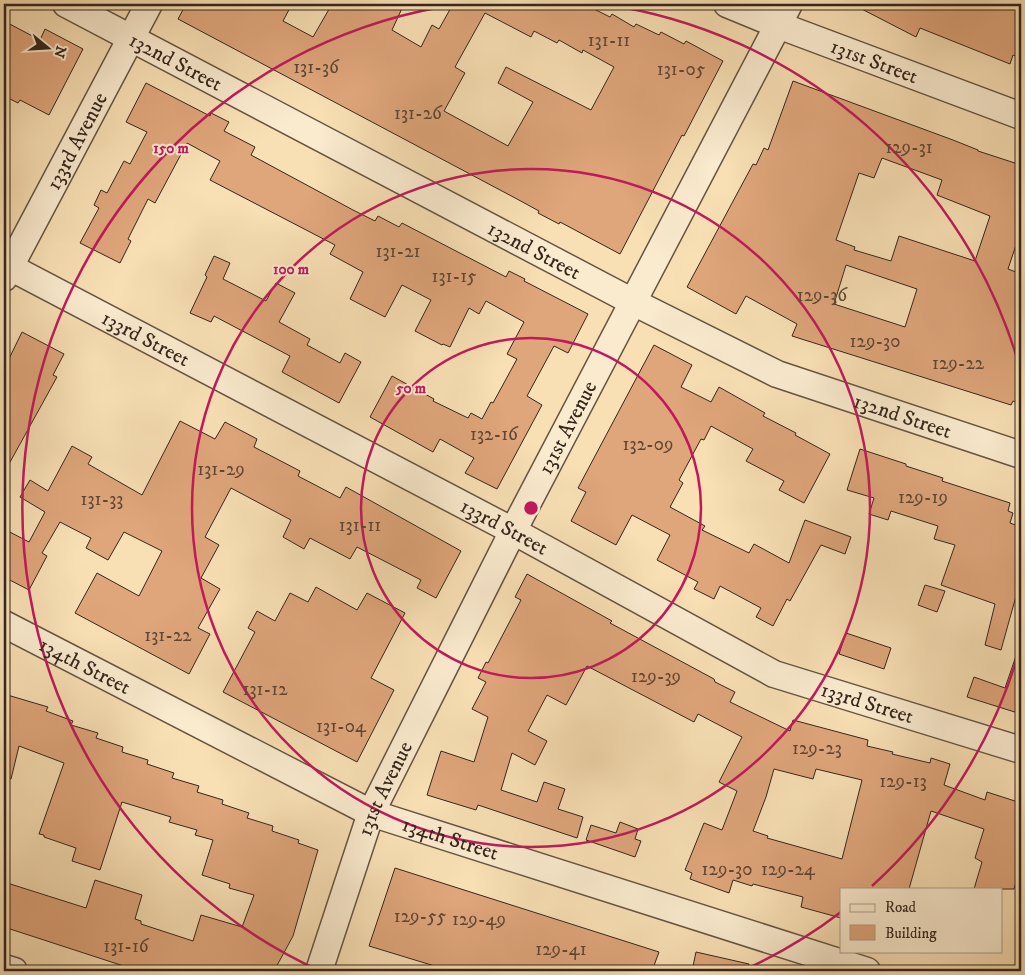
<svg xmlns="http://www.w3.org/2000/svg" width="1025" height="975" font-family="'IM FELL DW Pica',serif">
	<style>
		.building { fill: #dfa57b; stroke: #34261d; fill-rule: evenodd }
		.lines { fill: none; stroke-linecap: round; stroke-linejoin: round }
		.street-casing { stroke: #655443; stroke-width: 29 }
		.street { stroke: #faeace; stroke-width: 26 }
		.ring { fill: none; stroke: #c2185b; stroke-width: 2.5 }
		.labels { text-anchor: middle; stroke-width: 4; stroke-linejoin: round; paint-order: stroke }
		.number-label { font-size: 19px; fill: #5f4634 }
		.street-label { font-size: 21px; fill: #34261d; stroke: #faeace }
		.centre { fill: #c2185b; stroke: #faeace; stroke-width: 2.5 }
		.ring-label { font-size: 15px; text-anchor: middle; font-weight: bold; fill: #c2185b; stroke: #faeace; stroke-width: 4; stroke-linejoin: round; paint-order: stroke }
	</style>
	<rect width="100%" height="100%" fill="#f8dfb4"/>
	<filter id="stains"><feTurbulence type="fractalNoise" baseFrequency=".004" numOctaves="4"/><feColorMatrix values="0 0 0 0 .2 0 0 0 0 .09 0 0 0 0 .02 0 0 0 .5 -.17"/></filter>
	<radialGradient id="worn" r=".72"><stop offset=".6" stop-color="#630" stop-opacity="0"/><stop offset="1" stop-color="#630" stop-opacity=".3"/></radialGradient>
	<path class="building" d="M 186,4 L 292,4 L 283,21 L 313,37 L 332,4 L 404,4 L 392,30 L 421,47 L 432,25 L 439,29 L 453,4 L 584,4 L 610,17 L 612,14 L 634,27 L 636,24 L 659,35 L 661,32 L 684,44 L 686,41 L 723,61 L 684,136 L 682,135 L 620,254 L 560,222 L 559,224 L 538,213 L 539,211 L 517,199 L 178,19 ZM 485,13 L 531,37 L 534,31 L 557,43 L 559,40 L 582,53 L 583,50 L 614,67 L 591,110 L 506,67 L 498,83 L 533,102 L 508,146 L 444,111 L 465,73 L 455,67 Z
		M 852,4 L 967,4 L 981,8 L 982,4 L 1021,4 L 1021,58 L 1013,55 L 1010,64 L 920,28 L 916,37 Z
		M 4,21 L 40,40 L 45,29 L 83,49 L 49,115 L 20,100 L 18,103 L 4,96 Z
		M 793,81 L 953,140 L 978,150 L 978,151 L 1021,165 L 1021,230 L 1008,269 L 1021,274 L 1021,404 L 1013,401 L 1011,405 L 792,336 L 797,324 L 746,296 L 736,314 L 687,287 L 753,164 L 756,165 L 764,148 L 768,150 ZM 882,158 L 942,180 L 937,195 L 990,216 L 975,261 L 899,236 L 891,261 L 854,250 L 855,247 L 836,240 L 859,173 L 874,178 ZM 846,265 L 917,289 L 905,327 L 834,304 Z
		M 146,83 L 210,116 L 211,113 L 229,122 L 224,131 L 255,147 L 251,155 L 353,210 L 375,221 L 378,216 L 399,227 L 402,223 L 506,277 L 509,271 L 525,279 L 524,281 L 588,314 L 568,353 L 554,346 L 527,396 L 542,405 L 497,489 L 465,473 L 474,458 L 440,439 L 433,452 L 370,417 L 392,376 L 434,399 L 433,401 L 468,418 L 471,413 L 482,419 L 491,402 L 493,403 L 517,359 L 507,354 L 524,322 L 486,301 L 479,314 L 469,308 L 450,347 L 443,344 L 442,345 L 415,331 L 431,300 L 402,285 L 385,317 L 350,299 L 363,272 L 330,254 L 335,245 L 210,180 L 220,161 L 187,143 L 155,203 L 148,199 L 128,239 L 131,241 L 120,263 L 80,243 L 99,208 L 94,205 L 101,190 L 107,193 L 124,161 L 130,164 L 147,132 L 126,122 Z
		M 214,256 L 230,263 L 223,279 L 266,301 L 276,283 L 295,293 L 279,322 L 310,339 L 307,345 L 340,363 L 345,353 L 361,362 L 339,403 L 282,372 L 290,356 L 214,316 L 211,322 L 190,313 L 207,277 L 205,275 Z
		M 22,332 L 64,354 L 53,375 L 57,377 L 4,473 L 4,369 Z
		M 654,345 L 692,365 L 681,387 L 711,402 L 719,387 L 765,413 L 763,416 L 796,433 L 795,435 L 830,454 L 804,503 L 779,490 L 784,481 L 746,461 L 753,449 L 711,426 L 704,440 L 701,439 L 679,480 L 683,483 L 670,507 L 705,526 L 702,530 L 749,553 L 754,544 L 789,563 L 805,520 L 851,537 L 845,554 L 821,545 L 790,601 L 787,599 L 773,626 L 756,617 L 761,608 L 720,586 L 714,599 L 694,589 L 698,582 L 657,560 L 670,535 L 632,515 L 616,545 L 571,521 L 586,492 L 578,488 Z
		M 180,421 L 215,439 L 225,422 L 257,439 L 254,447 L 300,471 L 298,476 L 340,498 L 346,487 L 461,551 L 436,598 L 417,588 L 421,580 L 357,547 L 350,559 L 310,538 L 304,549 L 283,537 L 291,520 L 231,488 L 205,537 L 219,545 L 201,578 L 220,589 L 198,628 L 210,634 L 189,674 L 75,613 L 97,573 L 139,596 L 162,551 L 124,532 L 108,560 L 86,548 L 91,538 L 60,522 L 42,553 L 47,556 L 29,590 L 4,577 L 4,529 L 29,542 L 45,512 L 20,497 L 30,480 L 48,491 L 72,446 L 92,457 L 88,464 L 142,495 Z
		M 860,449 L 906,464 L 906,466 L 943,478 L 942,481 L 1010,503 L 1008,511 L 1013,513 L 1010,523 L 1021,527 L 1021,590 L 1018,589 L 1001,650 L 985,645 L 995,604 L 941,585 L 955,545 L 934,539 L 938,526 L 891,511 L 888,520 L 869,514 L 874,498 L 847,490 Z
		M 527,574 L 612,621 L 610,623 L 714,679 L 715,682 L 735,692 L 730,702 L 790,731 L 793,720 L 868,740 L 867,746 L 893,752 L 892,754 L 930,763 L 931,758 L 950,764 L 944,785 L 985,800 L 987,792 L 1021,803 L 1021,865 L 1014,889 L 974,889 L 982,862 L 975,858 L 984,829 L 931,811 L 909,889 L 841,889 L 841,918 L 801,907 L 803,897 L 753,884 L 752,886 L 733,880 L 729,893 L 690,879 L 692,873 L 685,870 L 704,823 L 722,830 L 737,791 L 719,782 L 742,737 L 698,714 L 694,722 L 587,666 L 566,705 L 547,695 L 528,731 L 547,741 L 535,765 L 512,753 L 501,790 L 537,802 L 544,782 L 565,789 L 558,809 L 583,817 L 577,838 L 478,805 L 476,810 L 427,795 L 441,751 L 474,762 L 488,717 L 472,709 L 486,682 L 478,678 L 486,662 L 488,663 L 521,600 L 515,597 ZM 774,769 L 813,779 L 816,769 L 862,780 L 842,859 L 767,838 L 768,836 L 753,831 L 766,797 Z
		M 925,585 L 945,591 L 937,612 L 918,605 Z
		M 316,587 L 357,610 L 367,593 L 405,613 L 371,678 L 394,690 L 357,762 L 223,692 L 255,632 L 248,628 L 257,611 L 275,621 L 290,593 L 308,602 Z
		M 846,633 L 891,648 L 884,669 L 839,654 Z
		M 1018,650 L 1021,651 L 1021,714 L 967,697 L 974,677 L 1005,688 Z
		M 4,694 L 48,707 L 46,711 L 73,721 L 71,725 L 98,733 L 96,738 L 123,747 L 122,752 L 148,760 L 147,764 L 174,773 L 172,778 L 199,786 L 197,792 L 223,800 L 222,804 L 249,813 L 247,818 L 273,826 L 272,831 L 299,840 L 298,843 L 318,850 L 293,936 L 274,971 L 139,971 L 4,927 L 4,882 L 86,908 L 95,880 L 142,895 L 135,919 L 141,921 L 141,924 L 193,941 L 201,915 L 242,927 L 254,895 L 229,888 L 230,884 L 202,875 L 213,840 L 195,835 L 197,830 L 169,822 L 171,817 L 122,802 L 100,870 L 72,861 L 76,848 L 44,837 L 44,835 L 39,834 L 64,763 L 19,746 L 11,779 L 4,778 Z
		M 620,822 L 638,829 L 635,839 L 641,841 L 635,857 L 586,840 L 591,825 L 616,833 Z
		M 395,868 L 659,952 L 652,971 L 451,971 L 369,946 Z
		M 696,952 L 749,964 L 748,971 L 692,971 Z"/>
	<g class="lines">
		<defs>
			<g id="street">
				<path id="s1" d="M 66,4 L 633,302 L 777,374 L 1021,455"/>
				<path id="s2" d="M 727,4 L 778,25 L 1021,116"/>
				<path id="s3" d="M 4,264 L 513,531 L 774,674 L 1021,750"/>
				<path id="s4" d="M 4,278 L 149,4"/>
				<path id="s5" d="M 4,624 L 371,813 L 867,971"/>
				<path d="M 4,968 L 14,971"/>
				<path id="s6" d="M 319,971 L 371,813 L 513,531 L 789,4"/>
			</g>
		</defs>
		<use href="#street" class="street-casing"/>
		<use href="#street" class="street"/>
	</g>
	<g class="ring">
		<circle cx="531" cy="508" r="170"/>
		<circle cx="531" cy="508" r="339"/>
		<path d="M1020 648A509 509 0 0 1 872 886M841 912A509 509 0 0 1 742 971M320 971A509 509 0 0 1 460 4M602 4A509 509 0 0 1 1020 368"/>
	</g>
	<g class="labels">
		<g class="number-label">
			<text x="609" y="46">131-11</text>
			<text x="316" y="73">131-36</text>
			<text x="681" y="75">131-05</text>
			<text x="418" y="119">131-26</text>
			<text x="909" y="153">129-31</text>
			<text x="398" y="257">131-21</text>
			<text x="454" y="282">131-15</text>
			<text x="822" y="301">129-36</text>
			<text x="875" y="347">129-30</text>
			<text x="958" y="369">129-22</text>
			<text x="494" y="440">132-16</text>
			<text x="648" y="450">132-09</text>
			<text x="221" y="475">131-29</text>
			<text x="923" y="503">129-19</text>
			<text x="102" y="505">131-33</text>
			<text x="360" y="531">131-11</text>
			<text x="168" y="641">131-22</text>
			<text x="656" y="682">129-39</text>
			<text x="265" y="695">131-12</text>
			<text x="341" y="732">131-04</text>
			<text x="817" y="754">129-23</text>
			<text x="903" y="787">129-13</text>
			<text x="727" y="875">129-30</text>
			<text x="788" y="875">129-24</text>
			<text x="420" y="922">129-55</text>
			<text x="479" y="925">129-49</text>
			<text x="126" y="952">131-16</text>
			<text x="561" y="955">129-41</text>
		</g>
		<g class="street-label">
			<text dy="7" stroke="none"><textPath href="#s2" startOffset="158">131st Street</textPath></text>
			<text dy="7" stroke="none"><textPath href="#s1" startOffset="124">132nd Street</textPath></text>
			<text dy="7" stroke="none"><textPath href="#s4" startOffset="155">133rd Avenue</textPath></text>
			<text dy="7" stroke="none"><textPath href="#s1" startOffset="529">132nd Street</textPath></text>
			<text dy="7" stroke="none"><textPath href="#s3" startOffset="160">133rd Street</textPath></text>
			<text dy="7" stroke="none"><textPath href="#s1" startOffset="934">132nd Street</textPath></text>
			<text dy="7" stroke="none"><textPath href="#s6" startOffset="599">131st Avenue</textPath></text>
			<text dy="7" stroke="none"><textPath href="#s3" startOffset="565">133rd Street</textPath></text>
			<text dy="7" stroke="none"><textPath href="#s5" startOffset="91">134th Street</textPath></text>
			<text dy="7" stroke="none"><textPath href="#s3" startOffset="970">133rd Street</textPath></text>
			<text dy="7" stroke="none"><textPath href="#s6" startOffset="194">131st Avenue</textPath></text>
			<text dy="7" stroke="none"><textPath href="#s5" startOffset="496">134th Street</textPath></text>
		</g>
	</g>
	<circle cx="531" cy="508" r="8" class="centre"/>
	<g class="ring-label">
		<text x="171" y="153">150 m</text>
		<text x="291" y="274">100 m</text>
		<text x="411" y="393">50 m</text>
	</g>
	<rect width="1025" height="975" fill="none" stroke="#f8dfb4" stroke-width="20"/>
	<rect x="5" y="5" width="1015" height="965" fill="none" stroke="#34261d" stroke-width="2.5"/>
	<rect x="10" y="10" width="1005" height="955" fill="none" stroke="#34261d"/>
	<rect x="840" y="888" width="162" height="65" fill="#faeace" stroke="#ab9c87"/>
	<rect x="850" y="904" width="25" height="8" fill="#faeace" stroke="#ab9c87"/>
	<text x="885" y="912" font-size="15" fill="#34261d">Road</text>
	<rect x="850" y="925" width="25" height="15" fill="#dfa57b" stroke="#ab9c87"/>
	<text x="885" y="938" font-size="15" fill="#34261d">Building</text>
	<g transform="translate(48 48) rotate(108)" stroke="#faeace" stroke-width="4" paint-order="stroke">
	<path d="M0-4L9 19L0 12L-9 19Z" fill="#34261d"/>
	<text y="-8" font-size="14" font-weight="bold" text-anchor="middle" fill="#34261d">N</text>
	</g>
	<rect width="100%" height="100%" filter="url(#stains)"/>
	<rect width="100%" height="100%" fill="url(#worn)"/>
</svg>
